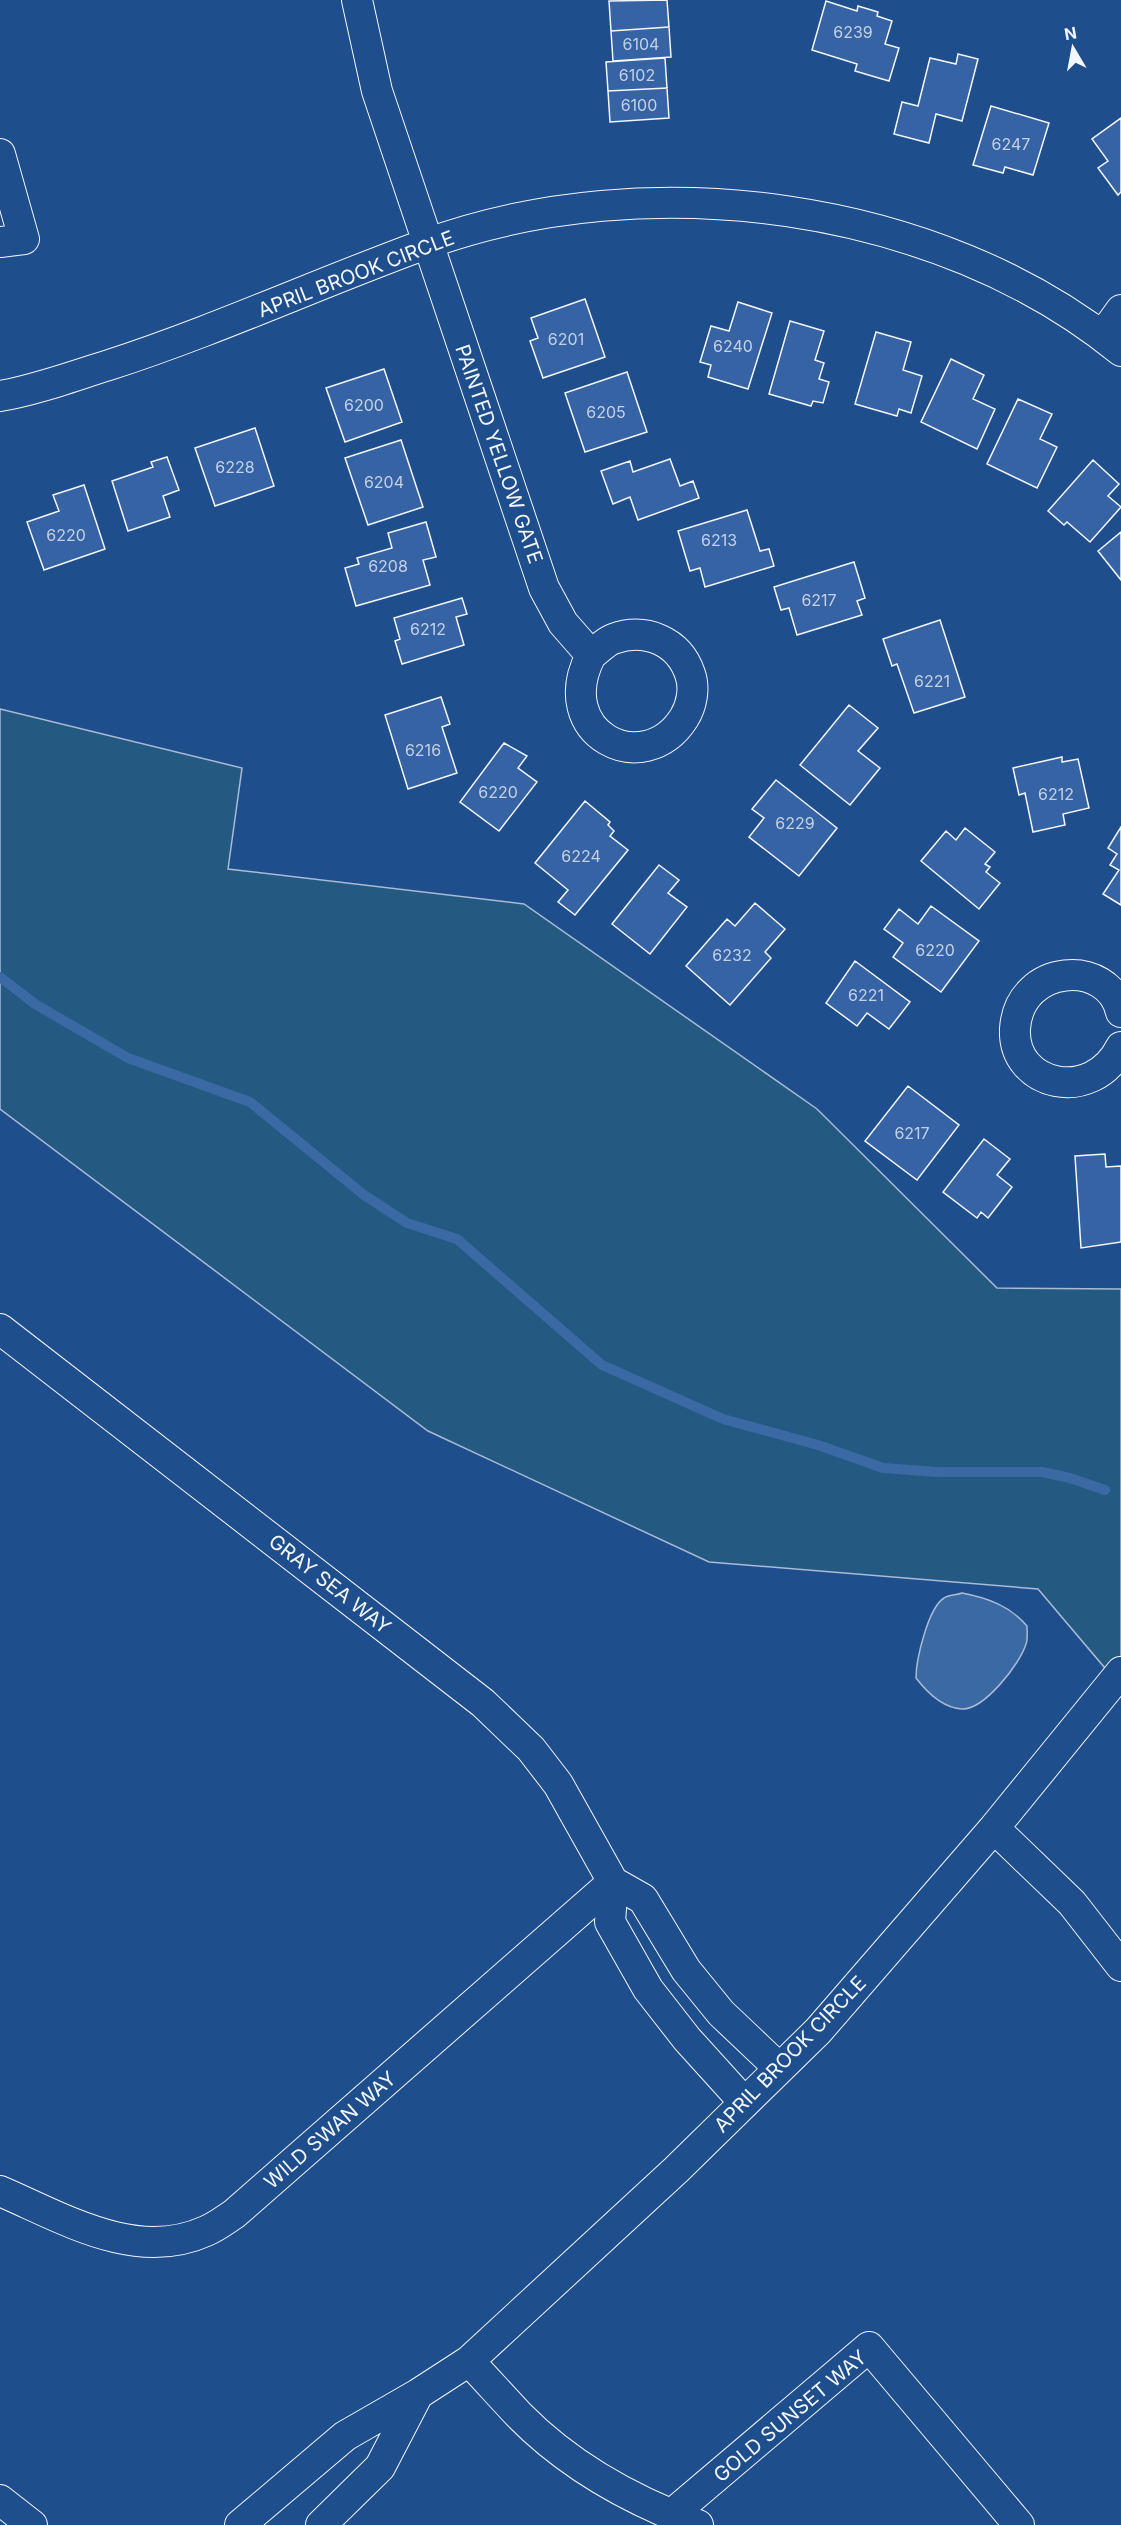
<svg xmlns="http://www.w3.org/2000/svg" width="1121" height="2525" font-family="Inter,sans-serif">
	<style>
		.green { fill: #245a82; stroke: #a8bbd7; stroke-width: 1.5 }
		.water { fill: #3b69a3; stroke: #a8bbd7; stroke-width: 1.5 }
		.lines { fill: none; stroke-linecap: round; stroke-linejoin: round }
		.stream { stroke: #3b69a3; stroke-width: 10 }
		.building { fill: #3563a3; stroke: #f2f6ff; stroke-width: 1.5 }
		.minor-casing { stroke: #f2f6ff; stroke-width: 32 }
		.minor { stroke: #1f4e8c; stroke-width: 30 }
		.labels { text-anchor: middle; stroke-width: 4.5; stroke-linejoin: round; paint-order: stroke }
		.number-label { font-size: 16px; fill: #c3d1e8 }
		.street-label { font-size: 20px; fill: #f2f6ff; stroke: #1f4e8c }
	</style>
	<rect width="100%" height="100%" fill="#1f4e8c"/>
	<path class="green" d="M 0,709 L 242,768 L 228,869 L 524,904 L 817,1109 L 997,1288 L 1121,1289 L 1121,1687 L 1038,1589 L 709,1562 L 428,1431 L 0,1109 Z"/>
	<path class="water" d="M 962,1593 C 988,1598 1010,1606 1027,1626 C 1027,1632 1028,1639 1026,1644 C 1020,1664 984,1710 962,1709 C 943,1708 926,1691 916,1678 C 916,1660 928,1608 944,1598 C 948,1595 957,1595 962,1593 Z"/>
	<g class="lines">
		<path class="stream" d="M 0,977 L 35,1004 L 128,1058 L 250,1102 L 364,1195 L 407,1223 L 457,1239 L 602,1365 L 723,1419 L 818,1445 L 883,1468 L 937,1472 L 1042,1472 L 1070,1478 L 1105,1490"/>
	</g>
	<path class="building" d="M 667,0 L 669,27 L 611,31 L 609,1 Z
		M 826,1 L 857,11 L 858,6 L 878,12 L 877,16 L 892,21 L 885,44 L 899,48 L 889,81 L 855,71 L 857,64 L 812,50 Z
		M 669,27 L 671,57 L 613,61 L 611,31 Z
		M 958,54 L 978,59 L 962,121 L 936,114 L 929,143 L 894,134 L 902,102 L 918,106 L 930,58 L 956,64 Z
		M 665,58 L 667,88 L 608,91 L 606,62 Z
		M 667,88 L 669,118 L 610,122 L 608,91 Z
		M 991,106 L 1049,123 L 1033,175 L 1005,167 L 1003,173 L 973,165 Z
		M 1121,118 L 1121,192 L 1118,195 L 1098,168 L 1108,161 L 1092,139 Z
		M 585,299 L 605,357 L 543,378 L 530,341 L 538,338 L 531,318 Z
		M 738,302 L 772,313 L 748,389 L 708,377 L 711,365 L 700,362 L 711,326 L 729,331 Z
		M 790,321 L 824,331 L 815,360 L 824,363 L 819,379 L 829,382 L 823,403 L 813,401 L 811,406 L 769,394 Z
		M 876,332 L 911,342 L 903,370 L 922,376 L 911,413 L 899,409 L 897,416 L 855,404 Z
		M 951,359 L 984,375 L 973,399 L 995,409 L 977,449 L 921,422 Z
		M 384,369 L 402,422 L 345,442 L 326,388 Z
		M 627,372 L 647,432 L 585,452 L 565,393 Z
		M 1018,399 L 1052,414 L 1040,439 L 1057,447 L 1037,488 L 987,464 Z
		M 255,428 L 274,486 L 215,506 L 195,448 Z
		M 401,440 L 423,507 L 368,525 L 345,458 Z
		M 167,457 L 179,490 L 163,496 L 170,517 L 128,531 L 112,481 L 153,467 L 151,462 Z
		M 670,459 L 680,486 L 693,481 L 699,498 L 638,520 L 630,497 L 613,504 L 601,471 L 630,461 L 633,472 Z
		M 1093,460 L 1119,484 L 1108,496 L 1121,507 L 1090,542 L 1067,522 L 1064,525 L 1048,511 Z
		M 84,485 L 105,549 L 44,570 L 27,522 L 59,511 L 53,495 Z
		M 747,510 L 760,551 L 769,549 L 774,566 L 705,587 L 700,568 L 690,571 L 678,531 Z
		M 426,522 L 436,557 L 423,560 L 430,585 L 356,606 L 345,568 L 359,564 L 357,558 L 392,548 L 388,533 Z
		M 1121,532 L 1121,580 L 1098,551 Z
		M 854,562 L 865,598 L 857,601 L 862,615 L 797,635 L 789,608 L 781,610 L 774,587 Z
		M 462,598 L 467,614 L 456,617 L 464,645 L 402,664 L 395,641 L 400,639 L 394,618 Z
		M 940,620 L 965,697 L 914,713 L 897,664 L 892,666 L 883,639 Z
		M 441,697 L 450,724 L 442,727 L 457,773 L 408,789 L 385,715 Z
		M 849,705 L 878,728 L 858,751 L 880,768 L 850,805 L 800,765 Z
		M 504,743 L 527,756 L 518,768 L 537,782 L 499,831 L 460,802 Z
		M 1062,757 L 1062,762 L 1078,759 L 1089,808 L 1063,814 L 1065,825 L 1033,832 L 1025,793 L 1019,795 L 1013,768 Z
		M 776,780 L 837,828 L 799,876 L 749,837 L 764,818 L 752,809 Z
		M 585,801 L 610,822 L 608,825 L 614,831 L 610,836 L 628,850 L 575,915 L 558,902 L 568,890 L 535,863 Z
		M 1121,827 L 1121,905 L 1103,894 L 1119,870 L 1110,865 L 1117,854 L 1108,848 Z
		M 965,828 L 995,852 L 985,864 L 990,867 L 986,872 L 1000,883 L 979,909 L 921,861 L 946,831 L 956,840 Z
		M 659,865 L 679,880 L 668,893 L 687,907 L 650,954 L 612,924 Z
		M 755,903 L 785,929 L 765,952 L 771,958 L 730,1005 L 686,966 L 727,919 L 735,926 Z
		M 931,906 L 979,941 L 941,992 L 893,957 L 903,943 L 884,929 L 899,909 L 918,924 Z
		M 855,961 L 910,1002 L 889,1029 L 867,1013 L 857,1026 L 826,1003 Z
		M 908,1086 L 959,1125 L 917,1180 L 865,1141 Z
		M 984,1139 L 1010,1159 L 997,1175 L 1012,1187 L 988,1218 L 981,1212 L 977,1218 L 943,1192 Z
		M 1105,1154 L 1106,1167 L 1121,1166 L 1121,1242 L 1081,1248 L 1075,1156 Z"/>
	<g class="lines">
		<defs>
			<path id="minor" d="M 357,0 L 377,91 L 544,588 L 563,623 L 591,655 C 550,734 644,781 684,718 C 692,705 695,688 690,674 C 679,641 645,627 613,639 C 605,642 598,650 591,655
				M 0,154 L 24,239 L 0,242
				M 1103,335 L 1121,310
				M 0,396 C 36,390 73,376 109,365 C 217,330 319,283 426,244 C 646,164 938,201 1121,351
				M 1121,1012 C 1109,958 1019,963 1015,1029 C 1012,1086 1092,1105 1121,1047
				M 0,1329 L 483,1703 L 531,1749 L 558,1784 L 613,1882 L 234,2214 C 225,2220 216,2227 206,2231 C 136,2263 63,2218 0,2191
				M 994,1828 L 1072,1903 L 1121,1966
				M 744,2102 L 687,2039 L 648,1989 L 610,1922 L 613,1882 L 643,1899 L 686,1970 L 721,2013 L 779,2068
				M 469,2361 C 486,2379 502,2397 519,2415 C 568,2465 633,2501 698,2525
				M 418,2394 L 469,2361 L 676,2170 L 818,2031 L 994,1828 L 1121,1672
				M 0,2500 L 32,2525
				M 671,2515 L 869,2347 L 1019,2525
				M 240,2525 L 345,2436 L 418,2394 L 380,2467 L 321,2525"/>
		</defs>
		<use href="#minor" class="minor-casing"/>
		<use href="#minor" class="minor"/>
	</g>
	<g class="labels">
		<g class="number-label">
			<text x="853" y="38">6239</text>
			<text x="641" y="50">6104</text>
			<text x="637" y="81">6102</text>
			<text x="639" y="111">6100</text>
			<text x="1011" y="150">6247</text>
			<text x="566" y="345">6201</text>
			<text x="733" y="352">6240</text>
			<text x="364" y="411">6200</text>
			<text x="606" y="418">6205</text>
			<text x="235" y="473">6228</text>
			<text x="384" y="488">6204</text>
			<text x="66" y="541">6220</text>
			<text x="719" y="546">6213</text>
			<text x="388" y="572">6208</text>
			<text x="819" y="606">6217</text>
			<text x="428" y="635">6212</text>
			<text x="932" y="687">6221</text>
			<text x="423" y="756">6216</text>
			<text x="498" y="798">6220</text>
			<text x="1056" y="800">6212</text>
			<text x="795" y="829">6229</text>
			<text x="581" y="862">6224</text>
			<text x="935" y="956">6220</text>
			<text x="732" y="961">6232</text>
			<text x="866" y="1001">6221</text>
			<text x="912" y="1139">6217</text>
		</g>
		<g class="street-label">
			<text transform="translate(356 274) rotate(-21)" y="7">APRIL BROOK CIRCLE</text>
			<text transform="translate(499 454) rotate(71)" y="7">PAINTED YELLOW GATE</text>
			<text transform="translate(330 1584) rotate(38)" y="7">GRAY SEA WAY</text>
			<text transform="translate(790 2054) rotate(-46)" y="7">APRIL BROOK CIRCLE</text>
			<text transform="translate(330 2130) rotate(-41)" y="7">WILD SWAN WAY</text>
			<text transform="translate(790 2416) rotate(-40)" y="7">GOLD SUNSET WAY</text>
		</g>
	</g>
	<g transform="translate(1073 48) rotate(350)" stroke="#1f4e8c" stroke-width="4.5" paint-order="stroke">
	<path d="M0-4.5L10 22L0 15L-10 22Z" fill="#f2f6ff"/>
	<text y="-9" font-size="16" font-weight="bold" text-anchor="middle" fill="#f2f6ff">N</text>
	</g>
</svg>
